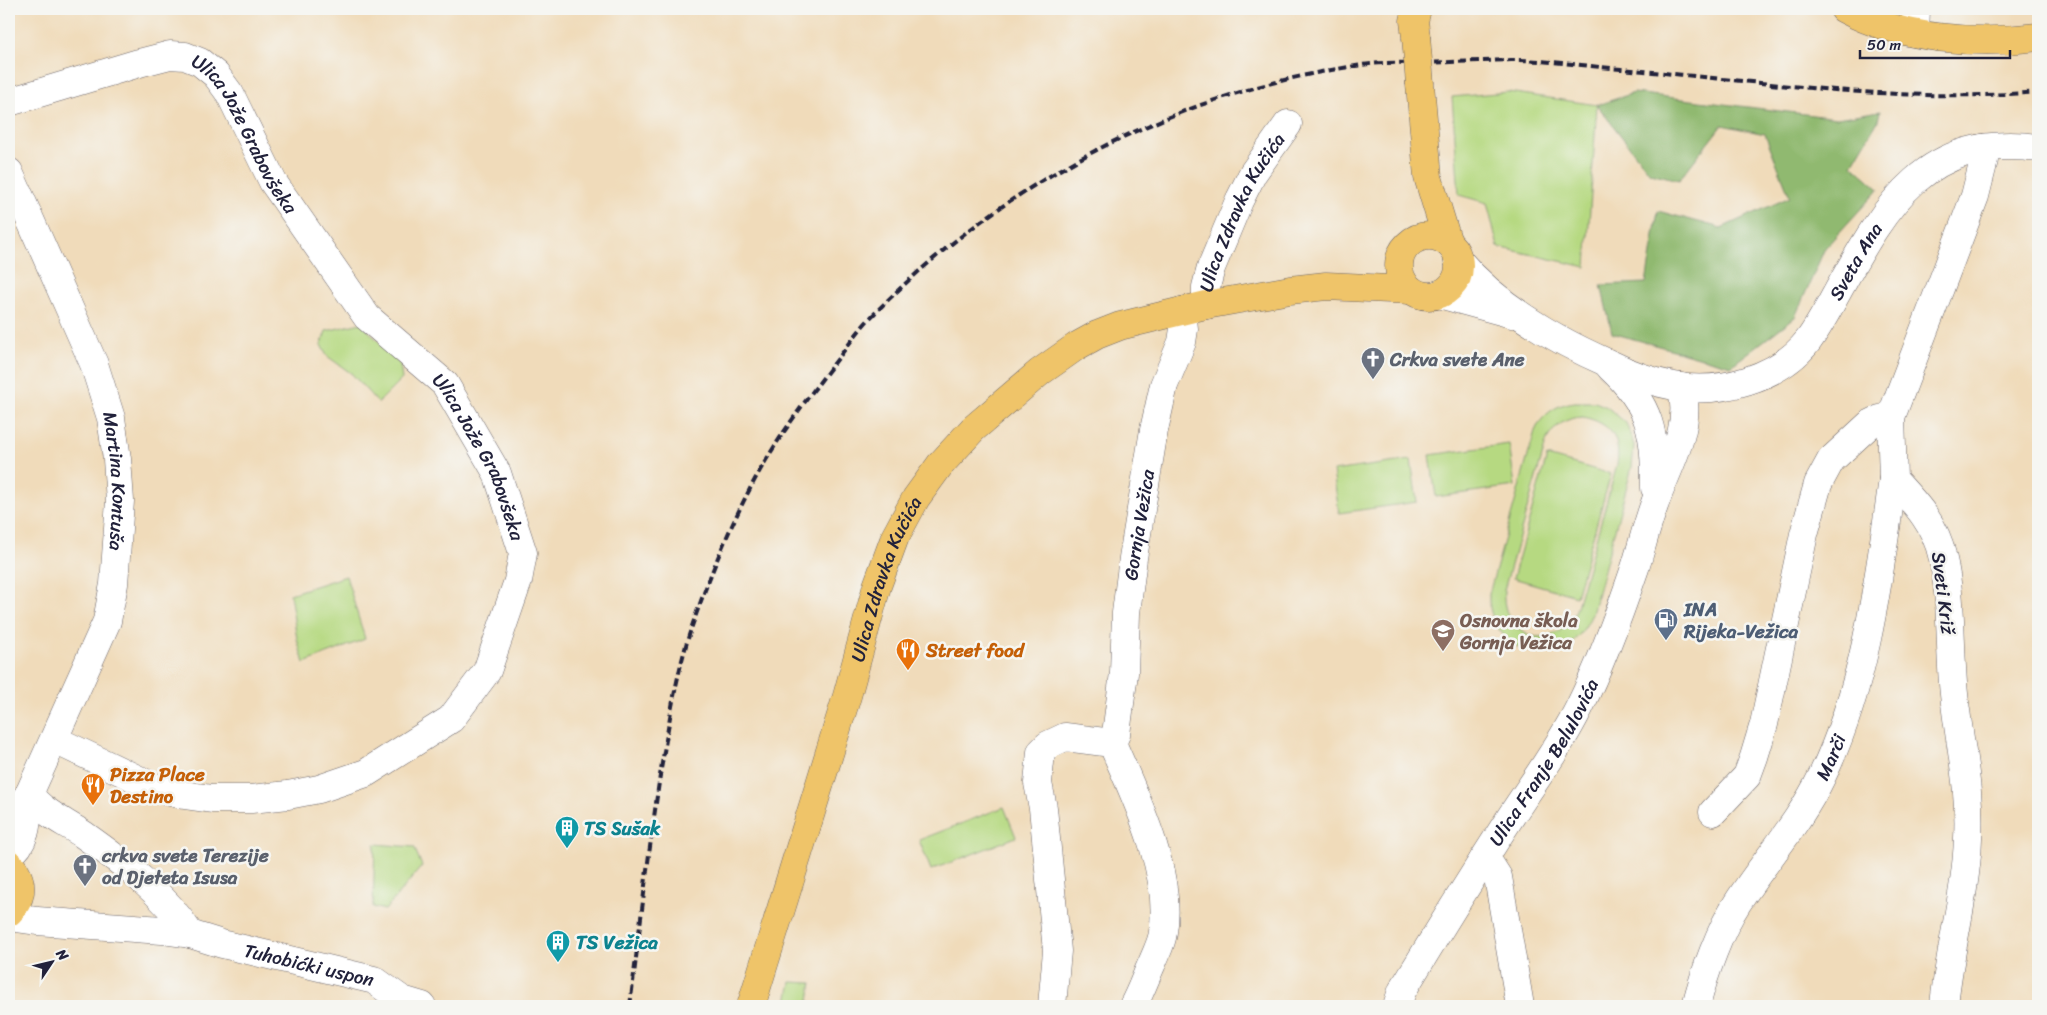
<svg xmlns="http://www.w3.org/2000/svg" width="2047" height="1015" font-family="Sriracha,sans-serif">
	<style>
		.green { fill: #b6d981; stroke: #6c7e5e; fill-rule: evenodd }
		.forest { fill: #90b96f; stroke: #596e55 }
		.lines { fill: none; stroke-linecap: round; stroke-linejoin: round }
		.minor-casing { stroke: #6a6367; stroke-width: 29 }
		.major-casing { stroke: #6a6367; stroke-width: 29 }
		.minor { stroke: #fff; stroke-width: 28 }
		.major { stroke: #efc469; stroke-width: 28 }
		.rail { stroke: #22223b; stroke-width: 4; stroke-dasharray: 8 4; stroke-linecap: butt }
		.major-bridge-casing { stroke: #6a6367; stroke-width: 29; stroke-linecap: butt }
		.major-bridge { stroke: #efc469; stroke-width: 28 }
		.labels { text-anchor: middle; stroke-width: 5; stroke-linejoin: round; paint-order: stroke }
		.street-label { font-size: 19px; fill: #22223b; stroke: #f6f6f2 }
		.worship-label { font-size: 19px; font-weight: bold; fill: #5b616d; stroke: #f6f6f2; text-anchor: start }
		.service-label { font-size: 19px; font-weight: bold; fill: #4e5e75; stroke: #f6f6f2; text-anchor: start }
		.education-label { font-size: 19px; font-weight: bold; fill: #785e54; stroke: #f6f6f2; text-anchor: start }
		.food-label { font-size: 19px; font-weight: bold; fill: #c56008; stroke: #f6f6f2; text-anchor: start }
		.culture-label { font-size: 19px; font-weight: bold; fill: #0d838f; stroke: #f6f6f2; text-anchor: start }
	</style>
	<rect width="100%" height="100%" fill="#f6f6f2"/>
	<filter id="ink" filterUnits="userSpaceOnUse"><feTurbulence type="fractalNoise" baseFrequency=".02" numOctaves="2"/><feDisplacementMap in="SourceGraphic" scale="10" xChannelSelector="R" yChannelSelector="G"/><feConvolveMatrix kernelMatrix="1 2 1 2 8 2 1 2 1" color-interpolation-filters="sRGB"/></filter>
	<filter id="wash" filterUnits="userSpaceOnUse"><feTurbulence type="fractalNoise" baseFrequency=".0096" numOctaves="4" result="noise"/><feDisplacementMap in="SourceGraphic" scale="20" xChannelSelector="R" yChannelSelector="G"/><feGaussianBlur stdDeviation="1.12" result="paint"/><feColorMatrix in="noise" values="0 0 0 0 0 0 0 0 0 0 0 0 0 0 0 0 0 1.4 0 .05"/><feComposite in="paint" operator="in"/></filter>
	<g filter="url(#wash)">
		<rect width="100%" height="100%" fill="#f0dbba"/>
		<path class="green" d="M 1508,92 L 1597,105 L 1586,267 L 1498,247 L 1487,203 L 1459,195 L 1452,97 Z
			M 361,323 L 400,364 L 402,379 L 378,403 L 352,374 L 327,356 L 321,345 L 326,331 Z
			M 1575,402 L 1595,402 L 1607,407 L 1626,423 L 1634,445 L 1632,467 L 1592,614 C 1585,629 1575,644 1558,650 C 1521,663 1487,630 1489,594 L 1535,431 C 1542,414 1557,404 1575,402 ZM 1583,417 C 1610,423 1621,437 1617,465 L 1576,610 C 1556,656 1500,639 1504,590 L 1547,439 C 1556,425 1565,418 1583,417 Z
			M 1509,444 L 1515,486 L 1436,497 L 1430,455 Z
			M 1547,456 L 1611,474 L 1576,596 L 1513,578 Z
			M 1411,460 L 1417,502 L 1339,513 L 1333,471 Z
			M 346,576 L 365,639 L 304,663 L 297,639 L 290,594 Z
			M 1004,807 L 1016,837 L 931,870 L 919,840 Z
			M 375,844 L 414,847 L 422,866 L 385,910 L 373,907 Z
			M 791,982 L 812,983 L 808,1006 L 786,1006 Z"/>
		<path class="forest" d="M 1634,93 L 1837,118 L 1880,111 L 1878,121 L 1852,165 L 1879,189 L 1825,248 L 1795,317 L 1731,366 L 1612,333 L 1601,285 L 1646,283 L 1658,211 L 1721,228 L 1790,197 L 1765,134 L 1722,125 L 1679,180 L 1650,173 L 1597,105 Z"/>
	</g>
	<g filter="url(#ink)">
		<g class="lines">
			<defs>
				<g id="minor">
					<path d="M 1915,33 L 1916,9"/>
					<path id="s1" d="M 9,102 L 139,63 L 170,55 L 185,56 L 200,62 L 216,75 L 230,94 L 273,182 L 367,317 L 445,384 L 497,473 L 523,553 L 518,581 L 487,671 L 451,719 L 366,773 L 319,789 L 288,795 L 251,799 L 212,799 L 184,795 L 158,789 L 55,740"/>
					<path id="s2" d="M 9,172 L 94,364 L 111,418 L 117,459 L 120,501 L 114,584 L 107,621 L 29,794 L 9,820"/>
					<path id="s3" d="M 1458,260 C 1497,306 1555,340 1610,364 C 1630,374 1652,382 1674,386 C 1719,395 1779,378 1808,341 C 1820,325 1829,307 1839,289 C 1886,204 1927,133 2038,148"/>
					<path d="M 1439,294 L 1512,314"/>
					<path id="s4" d="M 1206,305 L 1206,287 L 1211,268 L 1239,201 L 1253,173 L 1288,124"/>
					<path d="M 1610,367 C 1652,406 1655,434 1655,488"/>
					<path d="M 1112,743 C 1135,796 1173,873 1163,932 C 1162,942 1157,951 1153,961 C 1146,976 1141,991 1133,1006"/>
					<path d="M 29,794 C 43,813 65,822 84,835 C 122,862 165,894 190,934"/>
					<path d="M 1713,812 L 1747,776 L 1754,757 L 1764,724 L 1804,534 L 1818,484 L 1831,460 L 1870,424 L 1880,419 L 1891,417"/>
					<path d="M 9,855 C 29,842 27,816 29,794"/>
					<path d="M 1483,860 L 1491,866 L 1498,877 L 1520,1006"/>
					<path id="s5" d="M 16,918 L 37,921 L 162,930 L 190,934 L 222,944 L 374,980 L 402,1000 L 422,1006"/>
					<path id="s6" d="M 1052,1006 L 1057,951 L 1043,808 L 1038,783 L 1041,752 L 1048,745 L 1065,737 L 1112,743 L 1116,734 L 1124,673 L 1126,613 L 1133,558 L 1154,430 L 1164,385 L 1182,342 L 1184,329 L 1182,311"/>
					<path id="s7" d="M 1397,1006 L 1402,991 C 1437,933 1472,877 1508,821 C 1532,784 1559,748 1579,708 C 1601,664 1619,615 1635,568 C 1642,546 1647,524 1655,503 C 1667,467 1694,426 1681,387"/>
					<path id="s8" d="M 1696,1006 C 1704,974 1720,929 1738,902 C 1766,859 1800,822 1822,776 C 1866,686 1879,577 1893,479"/>
					<path d="M 1944,1006 C 1949,950 1966,895 1968,838 C 1971,789 1959,742 1954,694 C 1949,648 1953,600 1942,555 C 1935,523 1914,502 1893,479 L 1891,417 L 1975,196 L 1984,160 L 1982,148"/>
				</g>
				<g id="major">
					<path d="M 1844,9 C 1900,39 1976,45 2038,37"/>
					<path d="M 1416,37 L 1414,21 L 1417,9"/>
					<path d="M 1420,84 L 1428,177 L 1448,243"/>
					<circle cx="1429" cy="266" r="30"/>
					<path d="M 9,864 C 24,879 24,897 9,912"/>
					<path id="s9" d="M 751,1006 L 847,696 L 877,586 L 895,537 L 916,498 L 940,465 L 973,429 L 1040,372 L 1077,346 L 1097,335 L 1120,326 L 1206,305 L 1290,290 L 1326,286 L 1411,290"/>
				</g>
			</defs>
			<use href="#minor" class="minor-casing"/>
			<use href="#major" class="major-casing"/>
			<use href="#minor" class="minor"/>
			<use href="#major" class="major"/>
			<path class="rail" d="M 630,1006 C 640,927 649,848 661,769 C 669,723 676,676 690,632 C 707,582 727,532 752,485 C 774,443 806,399 836,361 C 848,346 859,329 873,315 C 1004,181 1176,92 1362,65 C 1381,62 1402,63 1421,63 C 1451,62 1481,61 1511,60 C 1547,60 1585,66 1621,69 C 1760,81 1898,104 2038,92"/>
			<defs>
				<path id="major-bridge" d="M 1416,37 L 1420,84"/>
			</defs>
			<use href="#major-bridge" class="major-bridge-casing"/>
			<use href="#major-bridge" class="major-bridge"/>
		</g>
	</g>
	<defs>
		<symbol id="church-pin" viewBox="-11 -11 22 30"><path d="M0 17L-7.5 6A9.5 9.5 0 1 1 7.5 6Z" fill="#6b7280" stroke="#f6f6f2"/><path d="M-1.2-6h2.4v3.5h3.3v2.4h-3.3V6h-2.4V-.1h-3.3v-2.4h3.3Z" fill="#fff"/></symbol>
		<symbol id="fuel-pin" viewBox="-11 -11 22 30"><path d="M0 17L-7.5 6A9.5 9.5 0 1 1 7.5 6Z" fill="#5c6f8a" stroke="#f6f6f2"/><path d="M-5.5-6h7V0h2V4h1.3V-2.5L3-4.5l.8-.8L6-3V5H2.5V1h-1V6h-7ZM-4.2-4.7v3.2H.2V-4.7Z" fill="#fff"/></symbol>
		<symbol id="school-pin" viewBox="-11 -11 22 30"><path d="M0 17L-7.5 6A9.5 9.5 0 1 1 7.5 6Z" fill="#8d6e63" stroke="#f6f6f2"/><path d="M0-5L7-2L0 1L-7-2ZM-4 1L0 2.5L4 1V4Q0 6-4 4Z" fill="#fff"/></symbol>
		<symbol id="restaurant-pin" viewBox="-11 -11 22 30"><path d="M0 17L-7.5 6A9.5 9.5 0 1 1 7.5 6Z" fill="#e8710a" stroke="#f6f6f2"/><path d="M-5-6h1v4h1v-4h1v4h1v-4h1v5L-1.5 .5V6h-2V.5L-5-1ZM5-6V6H3V1.5H1.5Q1.5-4 5-6Z" fill="#fff"/></symbol>
		<symbol id="building-pin" viewBox="-11 -11 22 30"><path d="M0 17L-7.5 6A9.5 9.5 0 1 1 7.5 6Z" fill="#0f9aa8" stroke="#f6f6f2"/><path d="M-4-6H4V6H1V3H-1V6H-4ZM-2.5-4.3h1.7v1.8h-1.7ZM.8-4.3h1.7v1.8H.8ZM-2.5-1h1.7V.8h-1.7ZM.8-1h1.7V.8H.8Z" fill="#fff"/></symbol>
	</defs>
	<g fill-rule="evenodd">
		<use href="#church-pin" x="1359" y="345" width="28" height="38"/>
		<use href="#fuel-pin" x="1652" y="606" width="28" height="38"/>
		<use href="#school-pin" x="1429" y="617" width="28" height="38"/>
		<use href="#restaurant-pin" x="894" y="636" width="28" height="38"/>
		<use href="#restaurant-pin" x="79" y="771" width="28" height="38"/>
		<use href="#building-pin" x="553" y="814" width="28" height="38"/>
		<use href="#church-pin" x="71" y="852" width="28" height="38"/>
		<use href="#building-pin" x="544" y="928" width="28" height="38"/>
	</g>
	<g class="labels">
		<g class="street-label">
			<text dy="7" stroke="none"><textPath href="#s1" startOffset="284">Ulica Jože Grabovšeka</textPath></text>
			<text dy="7" stroke="none"><textPath href="#s4" startOffset="101">Ulica Zdravka Kučića</textPath></text>
			<text dy="7" stroke="none"><textPath href="#s3" startOffset="494">Sveta Ana</textPath></text>
			<text dy="7" stroke="none"><textPath href="#s1" startOffset="689">Ulica Jože Grabovšeka</textPath></text>
			<text dy="7" stroke="none"><textPath href="#s2" startOffset="330">Martina Kontuša</textPath></text>
			<text dy="7" stroke="none"><textPath href="#s6" startOffset="552">Gornja Vežica</textPath></text>
			<text dy="7" stroke="none"><textPath href="#s9" startOffset="448">Ulica Zdravka Kučića</textPath></text>
			<text transform="translate(1944 593) rotate(83)" y="7">Sveti Križ</text>
			<text dy="7" stroke="none"><textPath href="#s8" startOffset="285">Marči</textPath></text>
			<text dy="7" stroke="none"><textPath href="#s7" startOffset="285">Ulica Franje Belulovića</textPath></text>
			<text dy="7" stroke="none"><textPath href="#s5" startOffset="298">Tuhobićki uspon</textPath></text>
		</g>
		<g class="worship-label">
			<text x="1390" y="366">Crkva svete Ane</text>
			<text x="102" y="862">crkva svete Terezije<tspan x="102" dy="22">od Djeteta Isusa</tspan></text>
		</g>
		<g class="service-label">
			<text x="1684" y="616">INA<tspan x="1684" dy="22">Rijeka-Vežica</tspan></text>
		</g>
		<g class="education-label">
			<text x="1460" y="627">Osnovna škola<tspan x="1460" dy="22">Gornja Vežica</tspan></text>
		</g>
		<g class="food-label">
			<text x="926" y="657">Street food</text>
			<text x="110" y="781">Pizza Place<tspan x="110" dy="22">Destino</tspan></text>
		</g>
		<g class="culture-label">
			<text x="584" y="835">TS Sušak</text>
			<text x="576" y="949">TS Vežica</text>
		</g>
	</g>
	<rect width="2047" height="1015" fill="none" stroke="#f6f6f2" stroke-width="30"/>
	<g transform="translate(52 962) rotate(55)" stroke="#f6f6f2" stroke-width="4" paint-order="stroke">
	<path d="M0-4L9 19L0 12L-9 19Z" fill="#22223b"/>
	<text y="-8" font-size="14" font-weight="bold" text-anchor="middle" fill="#22223b">N</text>
	</g>
	<path d="M1860 50v8h150v-8" fill="none" stroke="#22223b" stroke-width="2.5"/>
	<text x="1867" y="50" font-size="15" fill="#22223b" stroke="#f6f6f2" stroke-width="4" paint-order="stroke">50 m</text>
</svg>
